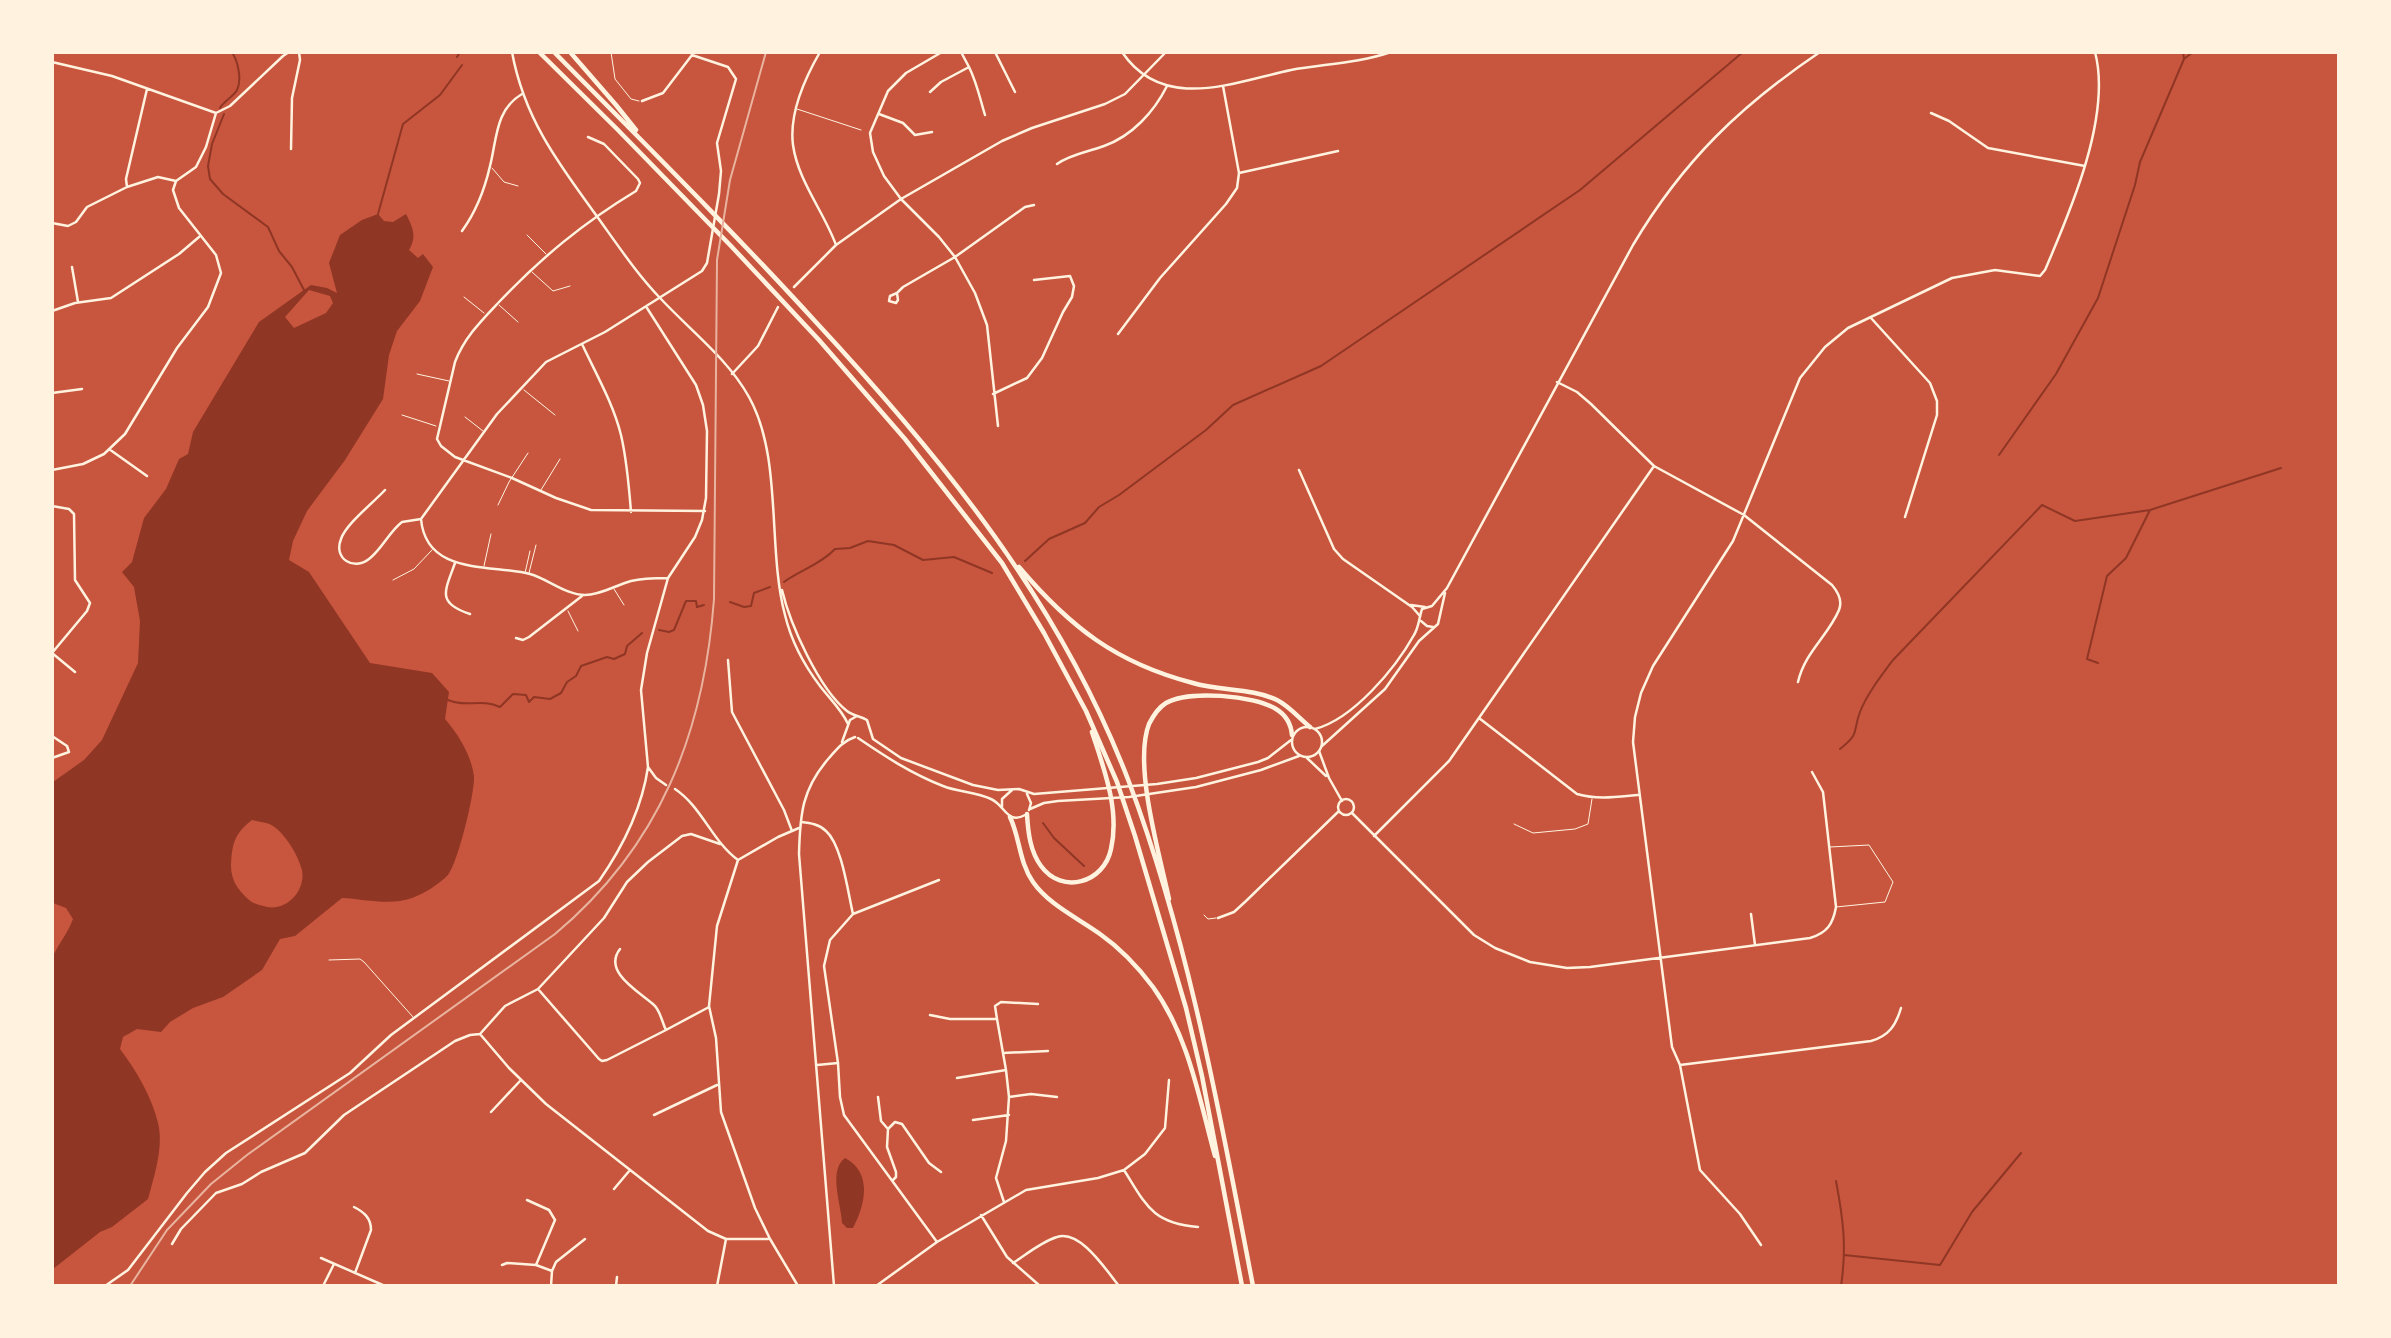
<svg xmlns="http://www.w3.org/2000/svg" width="2391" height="1338" font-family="Jost,sans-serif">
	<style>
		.water { fill: #8f3625; fill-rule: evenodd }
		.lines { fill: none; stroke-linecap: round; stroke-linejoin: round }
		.stream { stroke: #8f3625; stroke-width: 2 }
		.service { stroke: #fff3e0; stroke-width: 1 }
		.minor { stroke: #fff3e0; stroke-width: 2.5 }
		.tertiary { stroke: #fff3e0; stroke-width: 2.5 }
		.motorway { stroke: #fff3e0; stroke-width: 4.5 }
		.rail { stroke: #e9b49f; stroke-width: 2 }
	</style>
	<rect width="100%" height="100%" fill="#c8553d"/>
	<path class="water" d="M 378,214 L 384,221 L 393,222 L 406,214 C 413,228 417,236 409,250 L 418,258 L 423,254 L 433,267 L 420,301 L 397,331 L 389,355 L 383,399 L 345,460 L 307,511 L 293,541 L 289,560 L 309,572 L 315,581 L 370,663 L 432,673 L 449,692 L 445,719 C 459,735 471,755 474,776 C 475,793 458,863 448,875 C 438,885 425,893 412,898 C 390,906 364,899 342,898 L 295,936 L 280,939 L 262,970 L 223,997 L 193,1008 L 170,1022 L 161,1032 L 137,1029 L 123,1037 L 120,1049 C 136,1070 152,1097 158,1123 C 164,1147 154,1176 148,1199 L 112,1227 L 100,1232 L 53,1269 L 53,956 C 59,943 68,933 73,919 L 66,908 L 53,903 L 53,782 L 84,760 L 102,740 L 138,663 L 140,621 L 134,587 L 122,572 L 132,562 L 144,518 L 166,489 L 179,459 L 188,454 L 193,432 L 259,322 L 311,285 L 327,288 L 337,293 L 329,263 L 340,235 L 362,220 ZM 309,290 L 330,296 L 333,303 L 326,313 L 294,328 L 285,317 ZM 252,820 C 258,822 267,822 273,826 C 286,835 298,855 302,870 C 306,890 287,911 267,907 C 260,905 253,904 248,899 C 238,890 231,880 231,866 C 232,844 234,834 252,820 Z
		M 845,1158 C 873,1173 865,1205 853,1228 L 847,1228 L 842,1223 C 841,1203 828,1171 845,1158 Z"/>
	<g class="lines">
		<path class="stream" d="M 2183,52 L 2184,59 L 2193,52
			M 457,57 L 460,52
			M 220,108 C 224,101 233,97 237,90 C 242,80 238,62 233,54
			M 224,114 L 212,144 L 208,166 L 210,179 L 223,194 L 268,227 L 279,251 L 292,267 L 304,290
			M 378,214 L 403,124 L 440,95 L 462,65
			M 1999,455 L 2056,374 L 2098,298 L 2135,185 L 2140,162 L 2184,59
			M 1025,561 L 1049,539 L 1085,523 L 1099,507 L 1119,495 L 1206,430 L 1233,405 L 1321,366 L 1580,190 L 1743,52
			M 784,582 C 801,570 821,564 835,549 L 850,548 L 868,541 L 894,545 L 923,560 L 954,557 L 992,573
			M 730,602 L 744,607 L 751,606 L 754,593 L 770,587
			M 659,630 L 669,632 L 674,630 L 686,601 L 696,601 L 697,607 L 704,605
			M 2098,663 L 2087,659 L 2107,576 L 2126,558 L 2150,510
			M 448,700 C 467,708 481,698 500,707 L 513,694 L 526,695 L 529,702 L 534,697 L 550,699 L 561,693 L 567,682 L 576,676 L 581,666 L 607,657 L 614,659 L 625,654 L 627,646 L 642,633
			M 1840,749 C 1861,732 1852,733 1860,712 C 1867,694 1881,676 1893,660 L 2042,505 L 2075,521 L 2150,510 L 2281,468
			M 1043,823 L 1054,838 L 1084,866
			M 1836,1181 C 1843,1218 1847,1247 1841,1286
			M 1844,1255 L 1940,1265 L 1972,1212 L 2021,1153"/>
		<path class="service" d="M 611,52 L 615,79 L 631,99 L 639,101
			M 797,109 L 861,130
			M 492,168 L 504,182 L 518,186
			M 527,235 L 546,254
			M 532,272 L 553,291 L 570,286
			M 464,297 L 484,313
			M 499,305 L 518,322
			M 417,374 L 449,381
			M 524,390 L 555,415
			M 402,415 L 436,426
			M 465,417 L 483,431
			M 541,490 L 560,459
			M 498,505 L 509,482 L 528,453
			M 484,566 L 491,534
			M 525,573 L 530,551
			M 529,573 L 536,545
			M 393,580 L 414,569 L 432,550
			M 614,589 L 624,605
			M 568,611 L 578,631
			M 1514,824 L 1533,833 L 1575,829 L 1588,824 L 1592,799
			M 1830,847 L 1869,845 L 1893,882 L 1885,902 L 1836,907
			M 1204,915 L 1208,919 L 1216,918
			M 329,960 L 360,959 L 364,962 L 413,1017"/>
		<path class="minor" d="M 820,52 C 805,78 789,114 793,145 C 798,181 824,212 836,245
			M 942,52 L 906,73 L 888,91 L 870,133 L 873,152 L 884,176 L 901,199 L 939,237 L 955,257 L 975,293 L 987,325 L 998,426
			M 961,52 L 969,67
			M 995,52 L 1015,92
			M 1122,52 C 1163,113 1234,82 1291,70 C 1324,64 1359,63 1391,52
			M 52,62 L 112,76 L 216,113 L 230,106 L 283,56 L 289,52
			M 930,92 L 941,82 L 969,67 C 977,83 980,99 985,115
			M 642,101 L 663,93 L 692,55 L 692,52
			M 1931,113 L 1949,121 L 1988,148 L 2085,166
			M 879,114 L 903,123 L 915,135 L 932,132
			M 588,137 L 604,144 L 638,179 L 640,183 L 636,191 C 583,223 542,257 499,302 C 481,321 464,338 455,362 L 437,439 L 441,446 L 455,457 L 512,478 L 556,498 L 591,510 L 705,511
			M 291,149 L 292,98 L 300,60 L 299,52
			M 1057,164 C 1071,154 1088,152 1104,146 C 1132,136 1154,112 1167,86
			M 1239,173 L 1338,151
			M 127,187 L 126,179 L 147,89
			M 52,223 L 68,226 L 76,222 L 87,207 L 127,187 L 158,177 L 176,181
			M 462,231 C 475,213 485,188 490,166 C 497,139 495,110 522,94
			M 72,267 L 78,302
			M 794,287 L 836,245 L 901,199 L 1002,141 L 1032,128 L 1105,104 L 1125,94 L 1166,52
			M 897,293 L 898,300 L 896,303 L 889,301 L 890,296 L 897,293 L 903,287 L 955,257 L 1025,207 L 1034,205
			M 647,308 L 696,385 L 703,405 L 707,431 L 706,498 L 702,520 L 695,537 L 668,578 L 647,653 L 641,690 L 648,767 L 656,778 L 666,785
			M 52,311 L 75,303 L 111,298 L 179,254 L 199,237
			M 1871,318 L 1930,383 L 1937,401 L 1937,415 L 1905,517
			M 1118,334 L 1160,278 L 1226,204 L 1237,188 L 1239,173 L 1223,86
			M 582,344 C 596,374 613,403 621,435 C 627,461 629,486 631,512
			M 732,374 L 758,346 L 778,307
			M 1557,382 L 1577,392 L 1591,404 L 1654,466 L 1744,515 L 1832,585 C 1838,592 1843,600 1839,610 C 1828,636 1805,652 1798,682
			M 52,393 L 82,389
			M 993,394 L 1027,378 L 1042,358 L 1063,312 L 1072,297 L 1074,286 L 1070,276 L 1034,280
			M 109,449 L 147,476
			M 52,470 L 83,464 L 104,454 L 125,434 L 177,348 L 208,307 L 221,273 L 216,255 L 179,208 L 173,190 L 176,181 L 196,167 L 206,147 L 216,113
			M 1299,470 L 1334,549 L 1343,559 L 1412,607 L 1420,616
			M 385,490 C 373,503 346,524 341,539 C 333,559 354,571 369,559 C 382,549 389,532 402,522 L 421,519
			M 52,506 L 69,509 L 74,514 L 75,580 L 90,603 L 87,611 L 52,653
			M 455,563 C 445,591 436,603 470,614
			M 668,578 C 655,578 643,578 631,581 C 616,585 601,595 585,595 C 566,595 548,579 530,574 C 492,564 426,576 421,519 L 497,414 L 546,362 L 605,332 L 702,271 L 707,263 L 719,194 L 721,171 L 717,143 L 736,79 L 728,67 L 692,55
			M 1411,605 L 1425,607
			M 516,638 L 523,640 L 529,637 L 582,596
			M 52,653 L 75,672
			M 728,660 L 732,712 L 784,810 L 792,831
			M 1479,718 L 1577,794 C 1598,800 1616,797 1638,795
			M 52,736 L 67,746 L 69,752 L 52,758
			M 1319,751 L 1329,778 L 1342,801
			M 1307,758 L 1326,776
			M 675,789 C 702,807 712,841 738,860
			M1338 807a8 8 0 1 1 16 0a8 8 0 1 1-16 0Z
			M 1352,813 L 1474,935 L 1495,948 L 1530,962 L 1567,968 L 1590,967 L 1810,938 C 1827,933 1833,924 1836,907 L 1823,792 L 1812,772
			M 801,822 C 810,823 819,824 826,831 C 842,845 848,893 853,914
			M 1374,836 L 1449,761 L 1654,466
			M 738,860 L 717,926 L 709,1006 L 716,1038 L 721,1112 L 755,1208 L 770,1239 L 798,1286
			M 738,860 L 778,837 L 799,828
			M 1751,914 L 1755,945
			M 1218,918 L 1234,912 L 1246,901 L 1339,811
			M 538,989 L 599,1059 L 602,1061 L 607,1060 L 666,1030 C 662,1022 660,1010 654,1005 C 640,992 602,972 620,949
			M 1901,1008 C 1896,1025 1889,1036 1871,1041 L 1680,1065 L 1672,1047 L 1633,742 L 1635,717 L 1641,693 L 1653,666 L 1733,541 L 1800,378 L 1825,347 L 1848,328 L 1952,278 L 1995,270 L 2040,276 L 2045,270 C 2070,212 2112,116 2095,52
			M 930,1015 L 950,1019 L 997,1019 L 995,1006 L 1001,1002 L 1038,1004
			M 997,1019 L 1003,1053 L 1048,1051
			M 666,1030 L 709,1007
			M 480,1034 L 509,1068 L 546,1104 L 708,1231 L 726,1239 L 768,1239
			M 1680,1065 L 1700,1170 L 1740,1214 L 1761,1245
			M 1006,1070 L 1009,1097 L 1031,1094 L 1057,1097
			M 957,1078 L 1006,1070 L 1003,1053
			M 878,1097 L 881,1121 L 888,1129 L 895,1122 L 902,1124 L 929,1163 L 941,1172
			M 491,1112 L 520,1081
			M 654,1115 L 717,1085
			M 973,1120 L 1009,1115
			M 888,1129 L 887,1147 L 896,1172 L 896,1177 L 893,1180
			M 1124,1170 C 1146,1205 1152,1223 1198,1227
			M 614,1189 L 630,1170
			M 1004,1202 L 996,1178 L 1006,1141 L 1009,1097
			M 354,1207 C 364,1212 371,1218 371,1230 L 355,1273
			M 981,1215 L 1007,1257 L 1040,1286
			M 937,1242 L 844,1115 L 840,1097 L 838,1063 L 824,966 L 830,940 L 853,914 L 939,880
			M 172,1244 L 181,1229 L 216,1193 L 242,1184 L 261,1172 L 305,1153 L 344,1115 L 455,1041 L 470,1035 L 480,1034 L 505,1006 L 538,989 L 604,918 L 627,882 L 648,862 L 682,836 L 691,834 L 720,844
			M 321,1258 L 385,1286
			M 1013,1263 C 1027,1254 1041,1242 1057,1237 C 1080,1229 1106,1270 1119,1286
			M 502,1265 L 507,1263 L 536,1265 L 555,1220 L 549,1210 L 527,1200
			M 536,1265 L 552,1271 L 556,1262 L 585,1239
			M 105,1286 L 128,1270 L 187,1193 L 205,1172 L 226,1153 L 350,1073 L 391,1035 L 599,881 C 622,848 642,808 648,767
			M 323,1286 L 334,1264
			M 551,1286 L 552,1271
			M 616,1286 L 617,1277
			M 717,1286 L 726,1239
			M 876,1286 L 937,1242 L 1026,1190 L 1098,1178 L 1124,1170 L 1145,1154 L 1165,1128 L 1169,1080"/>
		<path class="tertiary" d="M 149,52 L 171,52
			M 512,52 C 524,118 558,163 596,215 C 617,244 636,273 661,299 C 690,330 728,359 749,397 C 783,458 767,548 785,615 C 791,640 804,665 820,686 C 829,698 842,710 848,724
			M 782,590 C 790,624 819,689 847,711 C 853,716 861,716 867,720 L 873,739 L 901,758 L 973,785 L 998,790 L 1019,789 L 1034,794 L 1157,784 L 1196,778 L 1258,762 L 1268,758 L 1291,740
			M 1421,621 L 1427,626 L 1433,627
			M1292 742a15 15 0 1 1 30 0a15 15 0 1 1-30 0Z
			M 1315,729 C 1353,719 1395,669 1414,635 C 1419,627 1419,618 1422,609 L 1432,606 L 1447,588 L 1633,245 C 1683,161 1740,106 1820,52
			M 858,738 C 886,757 912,774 943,786 C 958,792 976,792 991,799 C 1005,805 1007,825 1025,815
			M 842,742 L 850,720 L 857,716
			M 1322,746 L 1385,689 L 1419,641 L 1438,624 L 1445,593
			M 1027,794 L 1031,803 L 1029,810
			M 1002,807 L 1002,799 L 1012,790
			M 1030,809 L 1044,803 L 1058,801 L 1129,797 L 1196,787 L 1261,770 L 1299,756
			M 817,1065 L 838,1063
			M 834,1286 L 799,854 C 800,814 802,789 829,758 C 837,749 843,741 855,737"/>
		<path class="motorway" d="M 539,52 L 617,129 L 731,246 L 819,340 L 905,439 L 1002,563 L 1044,633 L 1086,711 L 1117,782 L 1135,836 L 1186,1008 L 1202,1076 L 1242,1286
			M 554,52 C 642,141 730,228 814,320 C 943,459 1061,603 1129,782 C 1190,944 1220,1116 1253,1286
			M 570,52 L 616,105 L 636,130
			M 1019,567 C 1070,627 1116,663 1193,683 C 1220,691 1252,688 1277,700 C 1289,706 1299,718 1310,727
			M 1027,814 C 1028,832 1030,851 1041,866 C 1062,895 1104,883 1111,849 C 1120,810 1104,769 1092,732
			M 1010,817 C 1020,838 1019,862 1033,882 C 1049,905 1078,918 1100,934 C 1120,948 1138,967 1153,987 C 1189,1037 1199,1098 1215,1156
			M 1169,899 C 1160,856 1133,765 1149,724 C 1153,716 1158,708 1166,703 C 1188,690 1254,695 1276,709 C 1286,715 1291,724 1292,735"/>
		<path class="rail" d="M 130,1286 L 167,1230 L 211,1184 L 247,1155 L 555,934 C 660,846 704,733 714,599 L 717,260 L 730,180 L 766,52"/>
	</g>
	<rect width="2391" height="1338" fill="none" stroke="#fff3e0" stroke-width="108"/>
</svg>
